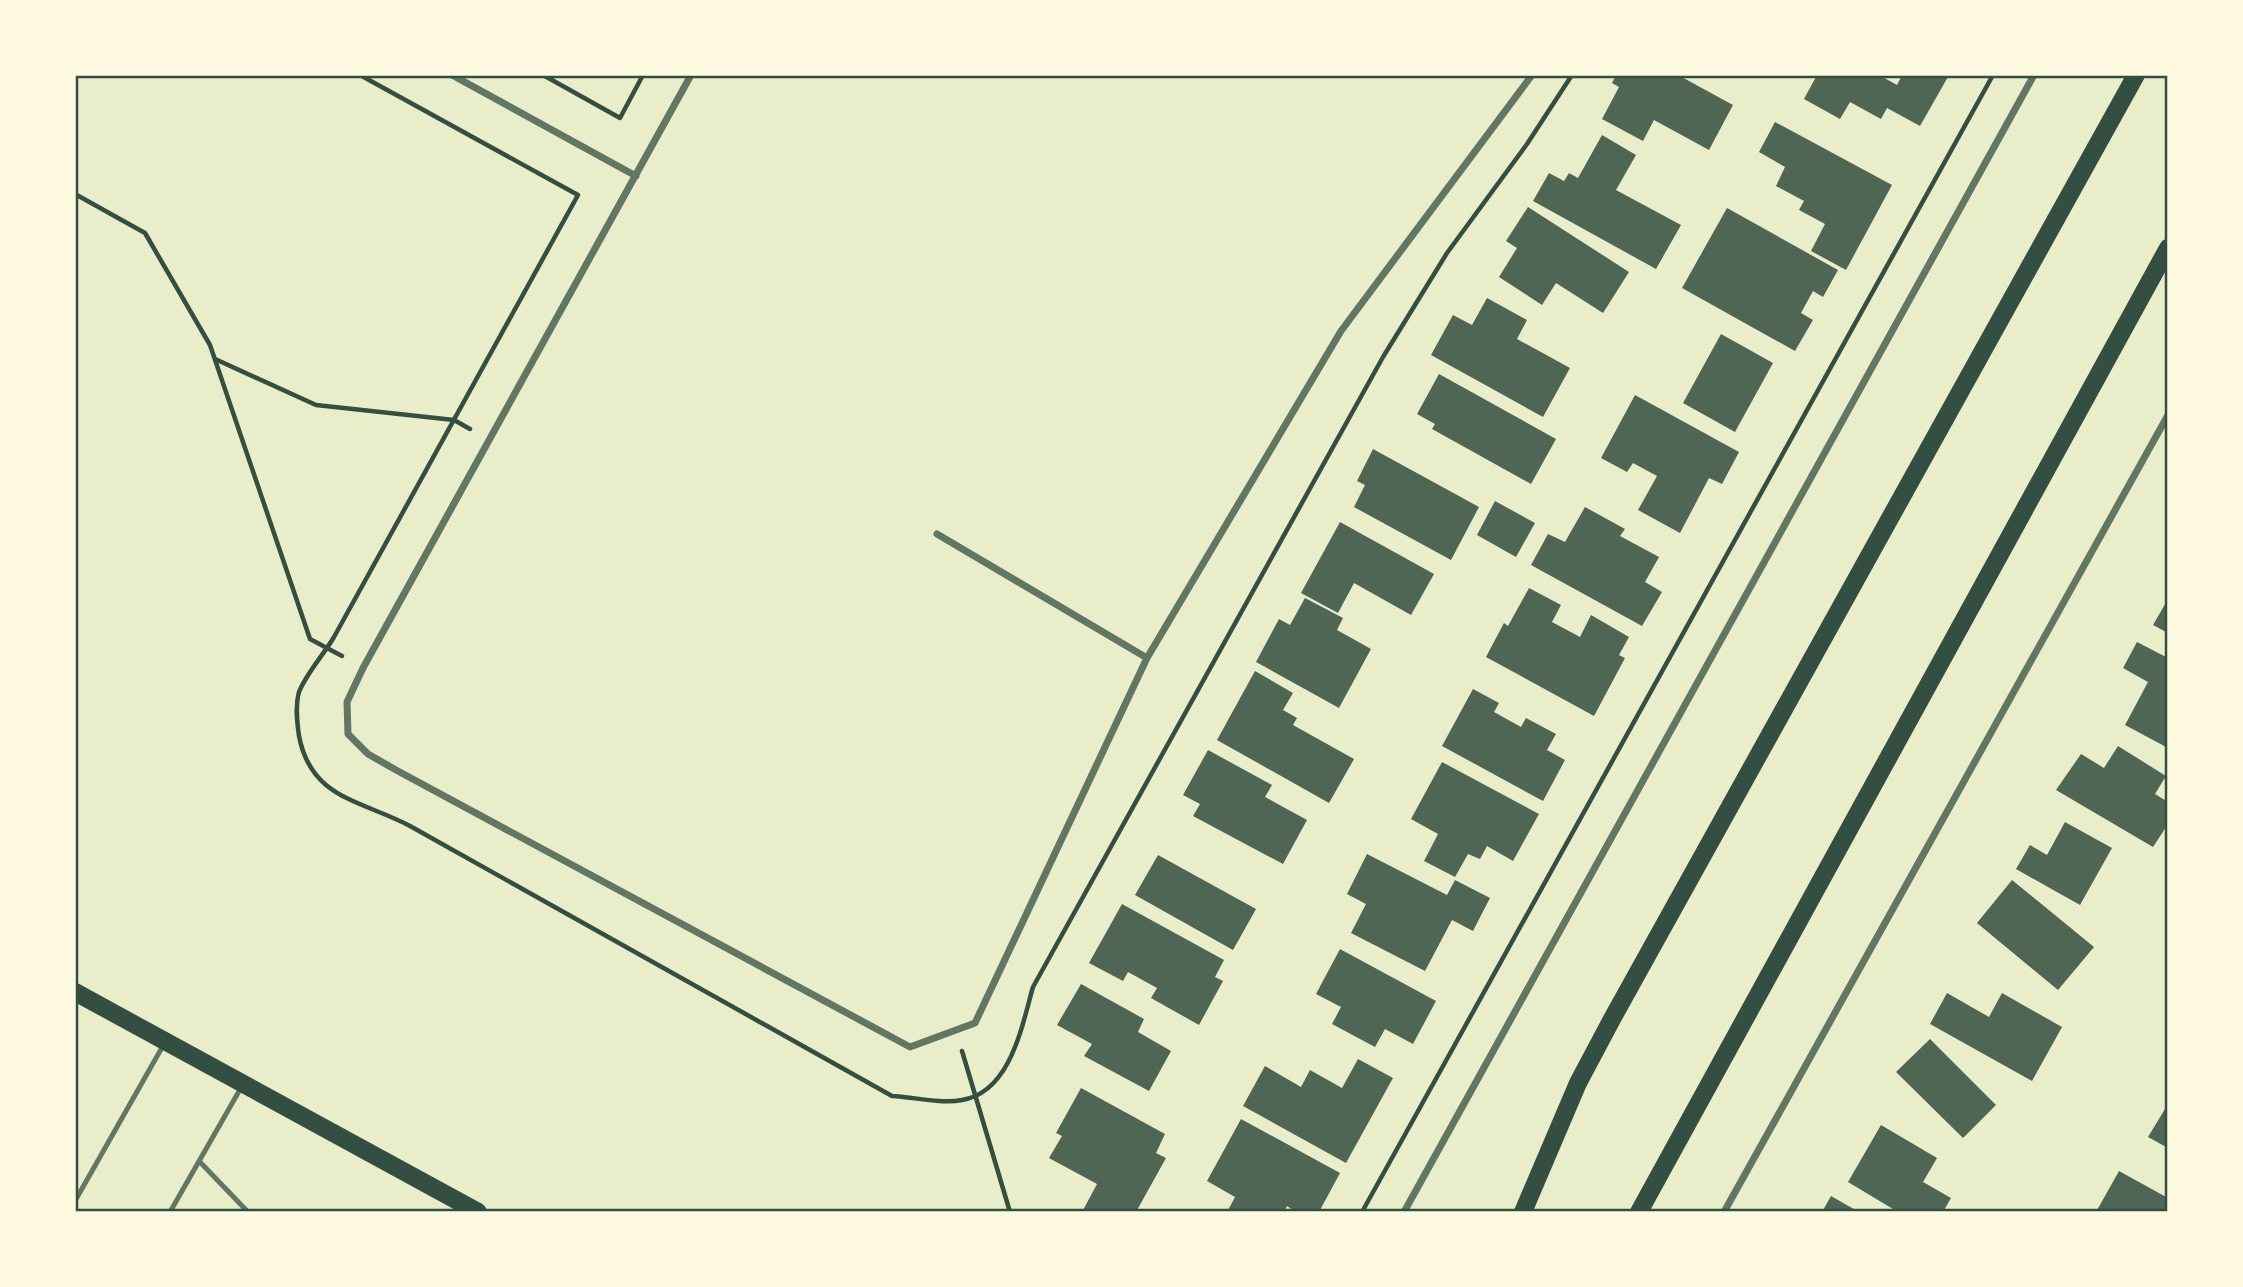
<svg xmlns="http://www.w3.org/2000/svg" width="2243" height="1287" font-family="Literata,serif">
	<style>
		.building { fill: #4f6655 }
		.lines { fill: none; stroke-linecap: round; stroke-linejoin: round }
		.path { stroke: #344e41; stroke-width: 4.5 }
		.service { stroke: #617663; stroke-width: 5 }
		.minor { stroke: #617663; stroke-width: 7 }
		.primary { stroke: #344e41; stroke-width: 18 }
		.neatline { fill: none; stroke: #344e41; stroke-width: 2.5 }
	</style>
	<rect width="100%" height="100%" fill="#e9edc9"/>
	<path class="building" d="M 1616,75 L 1678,75 L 1733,105 L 1709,150 L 1654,120 L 1643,141 L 1602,119 L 1619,87 L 1612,83 Z
		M 1817,75 L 1879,75 L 1897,85 L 1902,75 L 1949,75 L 1920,126 L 1887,108 L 1881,119 L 1850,102 L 1840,119 L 1804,99 Z
		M 1775,122 L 1892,185 L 1846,270 L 1811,251 L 1825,224 L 1799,210 L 1804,201 L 1776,186 L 1785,167 L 1759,152 Z
		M 1602,135 L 1636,155 L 1616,190 L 1681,225 L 1656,269 L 1533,201 L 1549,173 L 1564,181 L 1569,173 L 1578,178 Z
		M 1528,207 L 1629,272 L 1603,313 L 1556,283 L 1542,305 L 1499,277 L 1517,248 L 1506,241 Z
		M 1727,208 L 1838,270 L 1823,297 L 1813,291 L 1801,313 L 1813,320 L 1795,351 L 1682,288 Z
		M 1487,298 L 1527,320 L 1517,339 L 1570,368 L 1543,417 L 1431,355 L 1453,315 L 1472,325 Z
		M 1721,334 L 1773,363 L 1735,432 L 1683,403 Z
		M 1439,374 L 1556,439 L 1531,484 L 1432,429 L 1435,424 L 1417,414 Z
		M 1635,395 L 1739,452 L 1722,484 L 1709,478 L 1680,533 L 1638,510 L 1657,476 L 1633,463 L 1627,472 L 1601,458 Z
		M 1373,449 L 1479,507 L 1451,560 L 1354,507 L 1365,485 L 1357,481 Z
		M 1495,501 L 1535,523 L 1516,557 L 1477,535 Z
		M 1585,507 L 1625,529 L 1620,536 L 1659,557 L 1645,582 L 1662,592 L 1642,626 L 1531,565 L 1548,534 L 1565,542 Z
		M 1340,522 L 1434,574 L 1411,615 L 1354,583 L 1338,613 L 1301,593 Z
		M 1529,588 L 1561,605 L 1552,622 L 1580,637 L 1591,615 L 1629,637 L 1619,655 L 1625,658 L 1594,716 L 1486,657 L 1504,623 L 1508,626 Z
		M 1305,598 L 1343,618 L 1337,630 L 1371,649 L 1339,708 L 1256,662 L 1279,619 L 1290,625 Z
		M 2168,599 L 2168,633 L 2153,625 Z
		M 2137,642 L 2168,658 L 2168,748 L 2125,725 L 2148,682 L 2123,668 Z
		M 1255,671 L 1293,693 L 1283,710 L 1297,718 L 1293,725 L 1354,759 L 1329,803 L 1217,740 Z
		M 1473,689 L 1499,703 L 1494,712 L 1521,727 L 1526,718 L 1556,734 L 1547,750 L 1565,760 L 1543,801 L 1442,746 Z
		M 2118,746 L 2166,776 L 2155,794 L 2168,802 L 2168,824 L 2153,847 L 2056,790 L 2081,754 L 2104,768 Z
		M 1208,750 L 1272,785 L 1265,797 L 1307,820 L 1283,864 L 1193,816 L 1200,804 L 1183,795 Z
		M 1442,762 L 1539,814 L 1513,861 L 1487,846 L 1480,859 L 1468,854 L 1455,877 L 1424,861 L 1438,834 L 1411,819 Z
		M 2065,822 L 2112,848 L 2080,905 L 2016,869 L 2030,845 L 2047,855 Z
		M 1367,854 L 1447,895 L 1455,880 L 1490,898 L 1473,931 L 1452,920 L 1425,971 L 1351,933 L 1366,904 L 1347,894 Z
		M 1158,855 L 1256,909 L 1233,950 L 1135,895 Z
		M 2012,880 L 2094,947 L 2058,990 L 1977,923 Z
		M 1122,904 L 1224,960 L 1215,977 L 1223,981 L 1199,1025 L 1151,998 L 1157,988 L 1128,972 L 1123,981 L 1089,963 Z
		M 1340,949 L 1436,1001 L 1413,1044 L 1385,1029 L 1375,1047 L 1332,1024 L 1341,1007 L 1316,994 Z
		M 1081,984 L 1144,1019 L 1138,1032 L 1171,1051 L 1149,1091 L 1084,1056 L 1092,1044 L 1057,1025 Z
		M 1947,993 L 1989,1017 L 2002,993 L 2062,1027 L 2032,1081 L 1930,1024 Z
		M 1930,1039 L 1996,1105 L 1963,1138 L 1896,1072 Z
		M 1358,1059 L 1393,1078 L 1346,1163 L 1243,1106 L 1265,1066 L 1301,1087 L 1310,1070 L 1342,1088 Z
		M 1081,1088 L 1165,1134 L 1156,1153 L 1166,1158 L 1136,1212 L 1082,1212 L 1097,1184 L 1049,1158 L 1062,1136 L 1056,1133 Z
		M 2168,1104 L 2168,1148 L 2148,1137 Z
		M 1241,1119 L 1340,1173 L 1319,1212 L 1296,1212 L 1287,1206 L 1284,1212 L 1227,1212 L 1235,1197 L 1207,1181 Z
		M 1881,1125 L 1937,1158 L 1923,1182 L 1951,1198 L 1943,1212 L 1898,1212 L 1848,1182 Z
		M 2119,1171 L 2168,1198 L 2167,1212 L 2096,1212 Z
		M 1831,1196 L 1859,1212 L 1822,1212 Z"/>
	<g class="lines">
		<path class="path" d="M 360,75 L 578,195 L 334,637 C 324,654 306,674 299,692 C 295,706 297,722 299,736 C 311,799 361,800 410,826 L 892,1096 C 913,1097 941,1104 962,1100 C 1011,1092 1022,1025 1033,987 L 1383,357 L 1447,253 L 1527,144 L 1572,75
			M 543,75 L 620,118 L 643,75
			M 75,194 L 145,233 L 210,345 L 310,639 L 342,656
			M 215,359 L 316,405 L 454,420 L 470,429
			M 962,1051 L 1010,1212
			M 1362,1212 L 1993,75"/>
		<path class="service" d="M 199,1161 L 248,1212
			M 75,1201 L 164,1044
			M 170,1212 L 242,1086"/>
		<path class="minor" d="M 452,75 L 636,176
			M 691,75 L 363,668 L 347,702 L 348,734 L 368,754 L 396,770 L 910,1047 L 975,1023 L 1147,658 L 1341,331 L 1532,75
			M 937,534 L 1147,658
			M 1404,1212 L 2034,75
			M 1724,1212 L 2168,415"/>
		<path class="primary" d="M 75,992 L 478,1212
			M 1523,1212 L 1578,1083 L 1612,1019 L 2136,75
			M 1639,1212 L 2168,248"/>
	</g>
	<rect width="2243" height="1287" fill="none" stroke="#fefae0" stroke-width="154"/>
	<rect x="77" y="77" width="2089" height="1133" class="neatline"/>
</svg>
